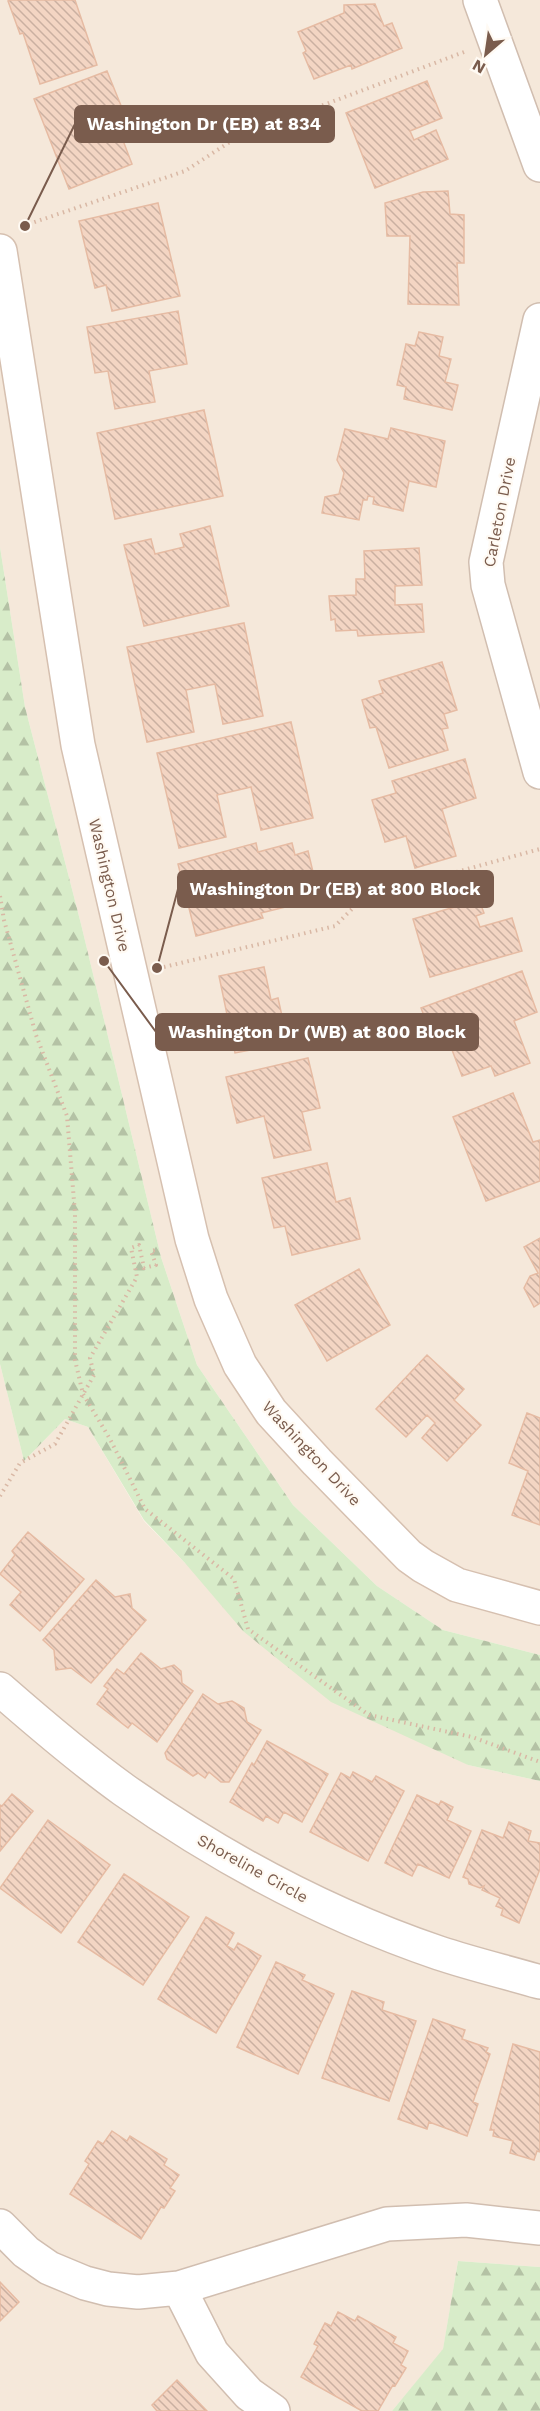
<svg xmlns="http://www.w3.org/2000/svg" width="540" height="2411" font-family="'Work Sans',sans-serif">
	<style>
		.residential { fill: #f5e8da }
		.forest { fill: url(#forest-firs) }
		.building { fill: url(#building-back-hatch); stroke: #e6bba3; stroke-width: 1.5 }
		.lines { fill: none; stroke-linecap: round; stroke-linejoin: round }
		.street-casing { stroke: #d1beb0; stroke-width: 36 }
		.secondary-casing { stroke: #d6c0b0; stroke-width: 36 }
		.path { stroke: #d9b8a5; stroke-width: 4; stroke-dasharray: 1.5 4.5; stroke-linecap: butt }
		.street { stroke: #fff; stroke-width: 33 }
		.secondary { stroke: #fff; stroke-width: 33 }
		.labels { text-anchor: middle; stroke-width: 4.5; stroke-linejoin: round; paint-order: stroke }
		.street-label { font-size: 16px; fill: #7a5c4d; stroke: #fffaf3 }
		.leader { fill: none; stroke: #7a5c4d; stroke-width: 2 }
		.callout-dot { fill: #7a5c4d; stroke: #fffaf3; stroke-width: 2 }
		.callout { fill: #7a5c4d; stroke: #7a5c4d; stroke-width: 2 }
		.callout-label { font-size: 18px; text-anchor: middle; font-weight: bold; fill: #fff }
	</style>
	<defs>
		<pattern id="forest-firs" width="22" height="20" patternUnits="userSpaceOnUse" patternTransform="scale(1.5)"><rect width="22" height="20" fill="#d8ecc9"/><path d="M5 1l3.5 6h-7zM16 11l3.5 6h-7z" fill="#b4c2a5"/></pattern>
		<pattern id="building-back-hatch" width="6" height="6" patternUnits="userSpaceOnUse" patternTransform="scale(1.5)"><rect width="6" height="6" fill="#f3d5c3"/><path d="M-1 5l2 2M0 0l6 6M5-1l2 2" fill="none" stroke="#cab0a1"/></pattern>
	</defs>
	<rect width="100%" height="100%" fill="#fdf6ec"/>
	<path class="residential" d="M 0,0 L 540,0 L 540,1655 L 443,1630 L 377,1586 L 293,1505 L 197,1365 L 161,1257 L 81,924 L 25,707 L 0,547 Z
		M 0,1364 L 24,1461 L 65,1419 L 88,1427 L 144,1521 L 185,1563 L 468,1765 L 540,1781 L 540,2267 L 458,2261 L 443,2350 L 392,2411 L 0,2411 Z"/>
	<path class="forest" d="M 0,547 L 25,707 L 81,924 L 161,1257 L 197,1365 L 293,1505 L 377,1586 L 443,1630 L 540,1655 L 540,1781 L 468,1765 L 331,1702 L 243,1631 L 185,1563 L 144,1520 L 88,1427 L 65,1419 L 24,1461 L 0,1364 Z
		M 458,2261 L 540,2267 L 540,2411 L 392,2411 L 443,2349 Z"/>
	<path class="building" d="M 11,0 L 75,0 L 97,65 L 40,84 L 23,33 L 20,34 L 8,1 Z
		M 375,4 L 384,26 L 392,23 L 402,48 L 352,69 L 351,65 L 314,79 L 303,53 L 306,51 L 298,32 L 344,13 L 344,5 Z
		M 107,71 L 124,113 L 114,117 L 132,164 L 69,189 L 34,99 Z
		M 427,81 L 442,118 L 410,131 L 414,140 L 436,130 L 448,159 L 375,188 L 346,113 Z
		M 448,191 L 450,214 L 464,215 L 464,263 L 457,263 L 459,305 L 408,304 L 410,236 L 387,236 L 385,203 L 423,192 Z
		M 158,203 L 180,296 L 112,311 L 106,285 L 95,288 L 79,221 Z
		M 178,311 L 187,364 L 149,371 L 155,402 L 115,409 L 108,371 L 95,373 L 87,327 Z
		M 419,332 L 443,337 L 439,356 L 451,359 L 445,382 L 458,385 L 452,410 L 404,399 L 406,387 L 397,385 L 406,344 L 415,346 Z
		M 204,410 L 223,496 L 115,519 L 97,433 Z
		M 391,428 L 445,441 L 436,487 L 409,481 L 403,511 L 373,504 L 374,497 L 368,496 L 367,500 L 363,500 L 359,520 L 322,513 L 325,497 L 339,494 L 344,473 L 337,460 L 345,429 L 388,439 Z
		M 210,526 L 229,606 L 144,626 L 124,545 L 151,539 L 155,554 L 184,547 L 180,534 Z
		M 419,548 L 422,585 L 395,586 L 395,605 L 422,604 L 424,632 L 358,636 L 357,630 L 336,631 L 335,619 L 331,620 L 329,596 L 356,595 L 356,579 L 365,579 L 364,551 Z
		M 244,623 L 263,716 L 223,724 L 215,684 L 186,690 L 194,732 L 147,742 L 127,647 Z
		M 442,662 L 457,710 L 444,714 L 448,728 L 442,729 L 448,750 L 389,768 L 376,727 L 370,728 L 362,700 L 383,693 L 379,681 Z
		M 291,722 L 313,818 L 261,830 L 251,787 L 217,795 L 226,837 L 179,848 L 157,753 Z
		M 465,759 L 476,798 L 442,809 L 456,856 L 415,868 L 406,836 L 385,842 L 372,800 L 396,793 L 392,781 Z
		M 256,843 L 258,852 L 292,843 L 295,855 L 308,851 L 317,889 L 299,893 L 302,903 L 261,913 L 263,918 L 196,936 L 178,864 Z
		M 479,900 L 484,913 L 476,916 L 480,927 L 512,918 L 522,951 L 430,977 L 413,919 Z
		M 264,967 L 271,1000 L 278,998 L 288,1043 L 235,1053 L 219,976 Z
		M 522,971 L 537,1012 L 514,1021 L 530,1063 L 495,1076 L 491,1066 L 462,1076 L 449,1042 L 436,1047 L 421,1008 Z
		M 308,1058 L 320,1108 L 302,1112 L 311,1150 L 274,1158 L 264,1116 L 237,1123 L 226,1077 Z
		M 513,1093 L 533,1142 L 540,1140 L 540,1181 L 486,1201 L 453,1117 Z
		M 327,1163 L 336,1202 L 350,1198 L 360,1239 L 292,1255 L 285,1226 L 274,1228 L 262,1178 Z
		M 540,1238 L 540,1303 L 534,1307 L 524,1288 L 530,1276 L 538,1273 L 524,1247 Z
		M 359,1269 L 390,1325 L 327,1361 L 295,1305 Z
		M 427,1355 L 464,1389 L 454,1400 L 481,1425 L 447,1461 L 422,1438 L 435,1423 L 427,1415 L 406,1437 L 376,1409 Z
		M 527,1413 L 540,1418 L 540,1525 L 512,1515 L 528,1471 L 509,1463 Z
		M 28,1532 L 84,1579 L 40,1631 L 10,1605 L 21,1592 L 0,1574 L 15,1555 L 12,1551 Z
		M 96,1580 L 115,1597 L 130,1594 L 132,1608 L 146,1620 L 91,1683 L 71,1668 L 56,1670 L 54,1650 L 43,1640 Z
		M 141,1653 L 161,1669 L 174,1665 L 181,1671 L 182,1683 L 193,1691 L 157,1742 L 132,1723 L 128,1728 L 97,1704 L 108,1689 L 104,1686 L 117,1669 L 124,1674 Z
		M 203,1694 L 218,1704 L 232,1701 L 244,1708 L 247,1722 L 261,1730 L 229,1782 L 221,1782 L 209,1772 L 205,1778 L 198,1773 L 193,1776 L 167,1759 L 165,1753 Z
		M 267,1741 L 328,1774 L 302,1822 L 284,1812 L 278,1823 L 266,1816 L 263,1821 L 230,1802 L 252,1763 L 254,1765 Z
		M 353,1772 L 372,1782 L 376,1776 L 404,1791 L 368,1861 L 310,1832 L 341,1773 L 350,1778 Z
		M 12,1794 L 33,1811 L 0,1851 L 0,1805 L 2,1806 Z
		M 417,1795 L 439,1805 L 441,1801 L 453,1807 L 447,1820 L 471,1831 L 449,1878 L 418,1864 L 412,1876 L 385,1863 Z
		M 48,1820 L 110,1865 L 61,1933 L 0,1888 Z
		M 509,1822 L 531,1831 L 528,1841 L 540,1843 L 540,1869 L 519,1923 L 501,1915 L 503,1909 L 496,1906 L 500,1898 L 482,1890 L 484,1886 L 480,1888 L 469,1884 L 468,1879 L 463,1877 L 482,1830 L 503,1838 Z
		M 124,1874 L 189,1917 L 143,1985 L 78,1942 Z
		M 206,1917 L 234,1933 L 227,1946 L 234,1950 L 238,1943 L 261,1956 L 216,2033 L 158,1999 Z
		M 276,1962 L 305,1975 L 302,1980 L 334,1994 L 298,2074 L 237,2047 Z
		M 352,1991 L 384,2002 L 382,2010 L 416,2021 L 389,2101 L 322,2078 Z
		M 433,2019 L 465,2030 L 462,2039 L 488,2048 L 486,2052 L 490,2054 L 473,2102 L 478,2104 L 467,2136 L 429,2122 L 427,2129 L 398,2119 Z
		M 513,2044 L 540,2052 L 540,2152 L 537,2151 L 534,2160 L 510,2153 L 513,2141 L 493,2136 L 494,2130 L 490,2130 Z
		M 112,2131 L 127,2141 L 130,2136 L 167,2159 L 164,2165 L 179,2175 L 170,2188 L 175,2191 L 164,2208 L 161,2207 L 141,2239 L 70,2194 L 89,2164 L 85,2161 L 98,2141 L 103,2144 Z
		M 0,2282 L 19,2302 L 0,2321 Z
		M 338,2312 L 355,2321 L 358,2316 L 396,2337 L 393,2343 L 408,2351 L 401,2365 L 406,2368 L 395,2386 L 393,2385 L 378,2411 L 362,2411 L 301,2377 L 318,2346 L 314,2344 L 325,2323 L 331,2326 Z
		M 177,2380 L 207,2411 L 157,2411 L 152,2405 Z"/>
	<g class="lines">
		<defs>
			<path id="street" d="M 480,0 L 540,165
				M 540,320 L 486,562 L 488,585 L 540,772
				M 0,1689 C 40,1724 81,1759 124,1790 C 221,1858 327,1915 439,1953 C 472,1964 506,1972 540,1982
				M 0,2226 L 26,2252 L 49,2268 L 85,2283 L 108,2289 L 138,2292 L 179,2288 L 387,2224 L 466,2220 L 540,2228
				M 179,2288 L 212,2353 L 249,2394 L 273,2411"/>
			<path id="secondary" d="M 0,251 L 78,745 L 192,1239 L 211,1299 L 240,1365 L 271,1412 L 317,1462 L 409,1556 L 423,1566 L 457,1585 L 540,1608"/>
		</defs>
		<use href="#street" class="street-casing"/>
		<use href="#secondary" class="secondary-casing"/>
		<path class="path" d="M 23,226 L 185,171 L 236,138 L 464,52
			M 0,896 L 4,920 L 36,1035 L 67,1116 L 75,1213 L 75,1360 L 83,1394 L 110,1439 L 145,1509 L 234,1579 L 248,1629 L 369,1715 L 472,1737 L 540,1762
			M 164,967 L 335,926 L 360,901 L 391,890 L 540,849
			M 0,1496 L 20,1463 L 55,1444 L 94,1375 L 90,1358 L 137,1277 L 131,1248 L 139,1245 L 144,1268 L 156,1265 L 151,1251 L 159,1249"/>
		<use href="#street" class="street"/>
		<use href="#secondary" class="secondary"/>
	</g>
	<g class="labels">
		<g class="street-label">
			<text transform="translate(499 512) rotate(-79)" y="6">Carleton Drive</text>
			<text transform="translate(110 885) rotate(77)" y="6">Washington Drive</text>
			<text transform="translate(312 1453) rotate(47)" y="6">Washington Drive</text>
			<text transform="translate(253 1868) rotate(29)" y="6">Shoreline Circle</text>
		</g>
	</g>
	<path class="leader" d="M25 226L75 124M157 968L178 889M104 961L156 1032"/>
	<g class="callout-dot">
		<circle cx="25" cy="226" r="6"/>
		<circle cx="157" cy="968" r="6"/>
		<circle cx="104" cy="961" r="6"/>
	</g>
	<g class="callout">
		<rect x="75" y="106" width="259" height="36" rx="6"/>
		<rect x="178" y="871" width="315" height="36" rx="6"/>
		<rect x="156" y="1014" width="322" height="36" rx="6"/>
	</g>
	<g class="callout-label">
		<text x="204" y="130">Washington Dr (EB) at 834</text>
		<text x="335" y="895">Washington Dr (EB) at 800 Block</text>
		<text x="317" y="1038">Washington Dr (WB) at 800 Block</text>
	</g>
	<g transform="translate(486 54) rotate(209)" stroke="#fffaf3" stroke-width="4.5" paint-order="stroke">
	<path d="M0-4.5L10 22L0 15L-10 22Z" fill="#7a5c4d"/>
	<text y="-9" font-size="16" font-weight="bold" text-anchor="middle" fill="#7a5c4d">N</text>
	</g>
</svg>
